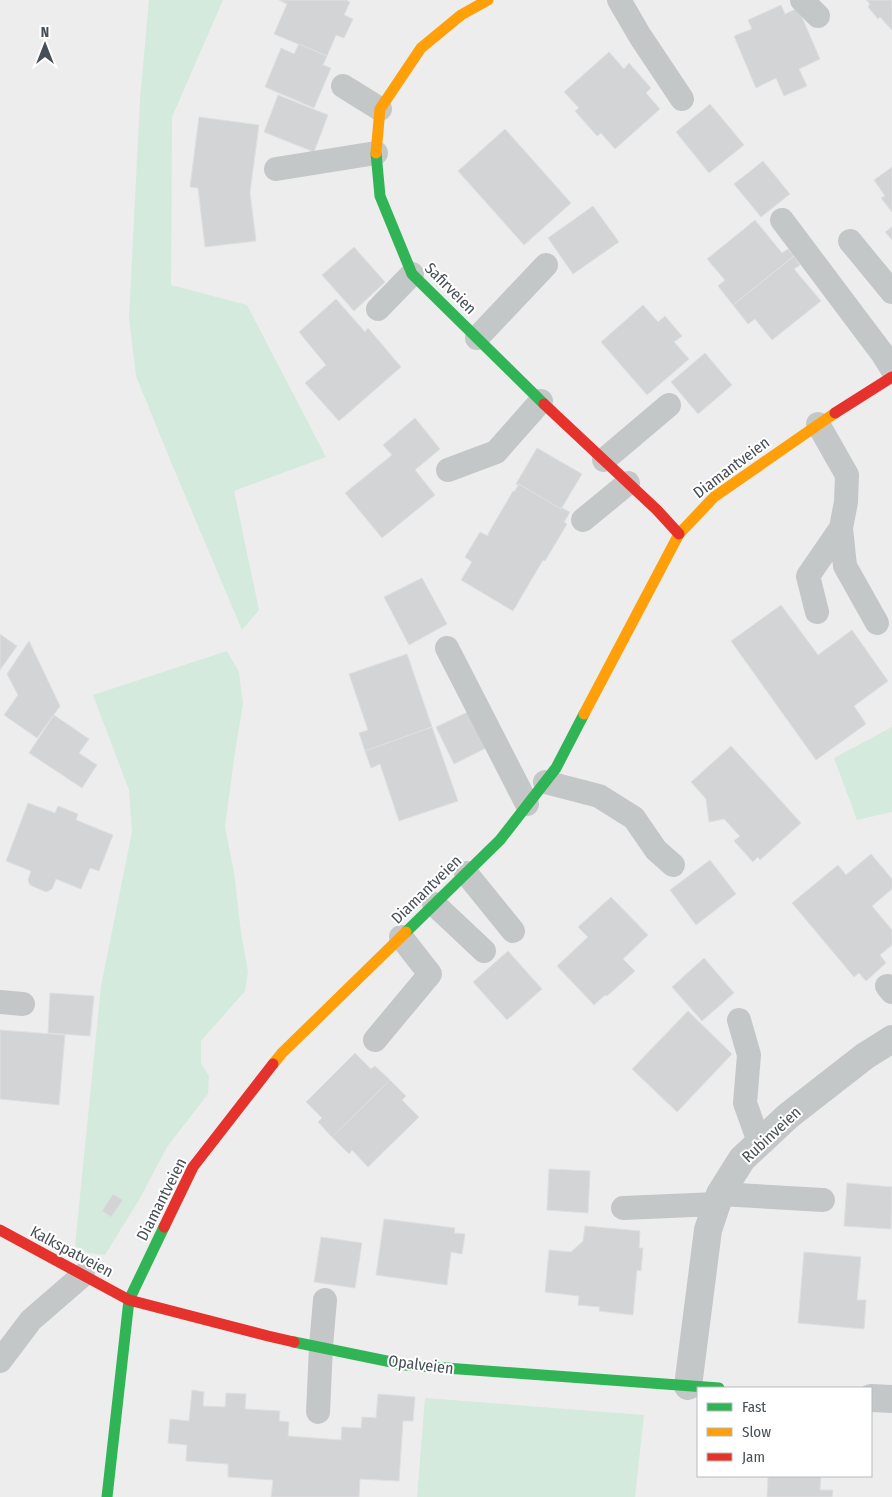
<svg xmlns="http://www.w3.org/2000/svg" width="892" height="1497" font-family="'Fira Sans Condensed',sans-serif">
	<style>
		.green { fill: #d4eadc }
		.building { fill: #d3d4d6; stroke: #dedfe0 }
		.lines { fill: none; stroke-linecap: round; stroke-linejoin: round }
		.lane { stroke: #c4c7c8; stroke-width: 24 }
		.street { stroke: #c4c7c8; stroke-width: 28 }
		.fast { stroke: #30b455; stroke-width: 11 }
		.slow { stroke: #ff9f0a; stroke-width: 11 }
		.jam { stroke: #e5322d; stroke-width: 11 }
		.labels { text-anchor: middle; stroke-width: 4; stroke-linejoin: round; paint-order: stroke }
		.street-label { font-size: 16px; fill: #474f56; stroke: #fff }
	</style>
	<rect width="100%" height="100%" fill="#ededed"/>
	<path class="green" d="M 149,0 L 223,0 L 172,117 L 171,285 L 247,305 L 326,457 L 234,491 L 259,610 L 242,630 L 171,462 L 136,376 L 129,318 L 140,100 Z
		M 227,651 L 239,672 L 243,704 L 235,752 L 225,827 L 234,872 L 241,933 L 248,971 L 245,991 L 201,1041 L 201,1063 L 209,1076 L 208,1094 L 167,1147 L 139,1200 L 105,1255 L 89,1253 L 75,1246 L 101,986 L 132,832 L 129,790 L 93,695 Z
		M 892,727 L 892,812 L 857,820 L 834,758 Z
		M 425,1398 L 644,1415 L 635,1497 L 417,1497 Z"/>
	<path class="building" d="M 279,0 L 346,0 L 350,2 L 344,15 L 353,19 L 344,38 L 336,35 L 327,56 L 274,34 L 287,4 Z
		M 866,0 L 892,0 L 892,30 L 880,17 L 878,19 L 868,7 L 870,4 Z
		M 781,5 L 785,14 L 798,8 L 820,59 L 799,69 L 807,86 L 784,96 L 776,78 L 756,88 L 734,36 L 752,29 L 748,20 Z
		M 299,44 L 327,56 L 323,65 L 331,68 L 314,108 L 265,87 L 281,48 L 294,54 Z
		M 609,52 L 624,69 L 629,63 L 651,88 L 646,93 L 660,109 L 615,149 L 601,133 L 597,136 L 575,111 L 579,108 L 564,92 Z
		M 278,95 L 328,115 L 314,152 L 264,132 Z
		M 710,104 L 744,145 L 709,173 L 676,132 Z
		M 199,117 L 259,125 L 250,192 L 256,241 L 205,247 L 198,188 L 190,187 Z
		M 505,129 L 571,203 L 524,245 L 458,171 Z
		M 763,161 L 790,194 L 761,217 L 734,184 Z
		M 892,167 L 892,212 L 881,198 L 885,196 L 874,180 Z
		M 593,206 L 619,242 L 573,274 L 548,238 Z
		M 755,220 L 782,253 L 788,249 L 794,256 L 733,305 L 718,286 L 725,280 L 707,259 Z
		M 892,227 L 892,240 L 885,232 Z
		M 354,247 L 385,282 L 354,311 L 322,275 Z
		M 794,256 L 800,265 L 794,269 L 821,301 L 772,340 L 755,319 L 748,324 L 733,305 Z
		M 336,299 L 365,332 L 368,328 L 401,367 L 339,421 L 305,383 L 326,365 L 299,332 Z
		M 643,305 L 658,322 L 665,316 L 682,336 L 674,342 L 689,359 L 647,395 L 601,342 Z
		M 705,353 L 732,385 L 698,414 L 671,382 Z
		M 415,418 L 440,449 L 415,470 L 435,495 L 382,538 L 345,493 L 392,455 L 383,445 Z
		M 537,448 L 582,474 L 561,509 L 519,484 L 518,485 L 516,484 Z
		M 519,484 L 561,509 L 562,508 L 570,512 L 564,522 L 567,524 L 545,561 L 543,560 L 513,611 L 461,580 L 472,562 L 465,557 L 480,532 L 488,536 L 488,534 L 513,491 L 514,492 Z
		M 422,578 L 447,624 L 409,645 L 384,597 Z
		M 781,605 L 818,655 L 852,630 L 888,681 L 854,706 L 866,724 L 816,760 L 731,641 Z
		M 0,634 L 17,646 L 0,670 Z
		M 29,641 L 60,706 L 37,738 L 4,715 L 18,695 L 7,674 Z
		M 407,654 L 432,727 L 365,751 L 359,733 L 368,730 L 349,674 Z
		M 470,711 L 488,747 L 454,764 L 436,727 Z
		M 54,715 L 89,739 L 79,753 L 97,765 L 82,788 L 29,753 Z
		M 432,727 L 458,801 L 399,821 L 380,764 L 371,768 L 365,751 Z
		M 731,746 L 801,823 L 760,860 L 758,857 L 753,862 L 734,841 L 740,836 L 724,819 L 709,822 L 706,799 L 691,782 Z
		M 28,803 L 55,813 L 58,806 L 78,814 L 76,820 L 113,835 L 99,871 L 90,868 L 81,889 L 56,879 L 52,889 L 46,892 L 30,885 L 28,880 L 31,871 L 6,861 Z
		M 871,854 L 892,879 L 892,889 L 872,906 L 892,930 L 892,945 L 880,955 L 886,963 L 866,981 L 859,973 L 854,977 L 792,903 L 838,865 L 846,875 Z
		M 710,860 L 736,894 L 696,925 L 670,890 Z
		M 611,897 L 648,935 L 623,959 L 635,971 L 607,996 L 605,995 L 594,1005 L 557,966 L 588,937 L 578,927 Z
		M 508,951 L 542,989 L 507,1020 L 473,982 Z
		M 704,958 L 734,993 L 702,1021 L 672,987 Z
		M 50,993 L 94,996 L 90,1036 L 48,1033 Z
		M 688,1011 L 732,1054 L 677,1112 L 632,1069 Z
		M 0,1030 L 65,1035 L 59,1105 L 0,1099 Z
		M 355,1053 L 371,1069 L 375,1066 L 390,1080 L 332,1137 L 318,1122 L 322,1118 L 306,1102 Z
		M 390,1080 L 406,1096 L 402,1100 L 419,1117 L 368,1167 L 352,1150 L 349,1154 L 332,1137 Z
		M 549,1169 L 590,1171 L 588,1213 L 547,1210 Z
		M 847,1183 L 892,1187 L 891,1229 L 844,1226 Z
		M 113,1194 L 123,1200 L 111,1217 L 102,1211 Z
		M 384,1219 L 455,1228 L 454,1233 L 465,1234 L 462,1254 L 451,1252 L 447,1285 L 376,1275 Z
		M 585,1226 L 640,1231 L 639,1248 L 643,1248 L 641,1271 L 637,1270 L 633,1315 L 599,1311 L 600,1307 L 578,1305 L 579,1296 L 545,1292 L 549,1250 L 571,1252 L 583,1241 Z
		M 321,1237 L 362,1243 L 355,1288 L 314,1282 Z
		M 804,1252 L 861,1257 L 857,1300 L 866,1300 L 864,1329 L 798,1323 Z
		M 192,1390 L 204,1392 L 203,1406 L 225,1407 L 226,1393 L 246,1394 L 245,1409 L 280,1411 L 279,1421 L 289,1422 L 288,1436 L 341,1440 L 342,1427 L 361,1428 L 362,1417 L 376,1418 L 378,1394 L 415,1397 L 413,1421 L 403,1421 L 399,1481 L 360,1479 L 359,1497 L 271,1497 L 273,1480 L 228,1477 L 228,1464 L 186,1461 L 187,1445 L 168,1443 L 170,1419 L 189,1421 Z
		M 768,1476 L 821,1476 L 820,1490 L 833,1490 L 832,1497 L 767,1497 Z"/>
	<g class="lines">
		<path class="lane" d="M 619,0 L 640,36 L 682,99
			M 802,0 L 818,16
			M 343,86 L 380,109
			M 276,169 L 376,153
			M 782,220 L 882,353 L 892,369
			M 850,241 L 892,292
			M 378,309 L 412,274
			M 477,338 L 546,265
			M 818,424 L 847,475 L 846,502 L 841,528 L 845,566 L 877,623
			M 604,460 L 669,405
			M 448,470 L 496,452 L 541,401
			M 583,520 L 628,483
			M 817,612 L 808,576 L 841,528
			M 447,648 L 527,804
			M 545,782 L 599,796 L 634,818 L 656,850 L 673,865
			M 466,873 L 513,931
			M 434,904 L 484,951
			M 887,986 L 892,992
			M 0,1002 L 23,1004
			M 739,1020 L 749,1055 L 745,1103 L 759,1142
			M 375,1040 L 430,974 L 401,937
			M 720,1194 L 823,1200
			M 623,1208 L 717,1204
			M 0,1361 L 31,1320 L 83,1275
			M 318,1412 L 321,1346 L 325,1300"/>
		<path class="street" d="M 688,1386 L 708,1230 L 720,1194 L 742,1159 L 788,1116 L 865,1056 L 892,1039
			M 871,1398 L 892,1399"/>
		<path class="fast" d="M 376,153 L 380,196 L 412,274 L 544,404
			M 406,932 L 500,840 L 556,768 L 584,714
			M 294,1342 L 406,1365 L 719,1388
			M 107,1497 L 129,1300 L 164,1227"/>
		<path class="slow" d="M 376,153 L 380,109 L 421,48 L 461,15 L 488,0
			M 584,714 L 679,534 L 714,497 L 835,413
			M 273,1064 L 282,1053 L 406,932"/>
		<path class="jam" d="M 544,404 L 657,510 L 679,534
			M 835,413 L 892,377
			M 164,1227 L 193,1167 L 273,1064
			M 0,1230 L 129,1300 L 268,1336 L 294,1342"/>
	</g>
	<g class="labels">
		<g class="street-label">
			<text transform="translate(451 288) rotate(45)" y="6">Safirveien</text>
			<text transform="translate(731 467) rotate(-37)" y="6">Diamantveien</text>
			<text transform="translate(426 889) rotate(-44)" y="6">Diamantveien</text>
			<text transform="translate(771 1134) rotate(-43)" y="6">Rubinveien</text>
			<text transform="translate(161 1199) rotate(-63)" y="6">Diamantveien</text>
			<text transform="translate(72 1251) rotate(28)" y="6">Kalkspatveien</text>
			<text transform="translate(421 1364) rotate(7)" y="6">Opalveien</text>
		</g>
	</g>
	<rect x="697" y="1387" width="175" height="90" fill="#ffffff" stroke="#b5b9bb"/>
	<rect x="707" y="1403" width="25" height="8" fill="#30b455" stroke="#b5b9bb"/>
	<text x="742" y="1412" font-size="15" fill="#474f56">Fast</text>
	<rect x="707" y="1428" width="25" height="8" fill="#ff9f0a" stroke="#b5b9bb"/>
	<text x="742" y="1437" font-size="15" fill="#474f56">Slow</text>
	<rect x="707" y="1453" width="25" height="8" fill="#e5322d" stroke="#b5b9bb"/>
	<text x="742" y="1462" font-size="15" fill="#474f56">Jam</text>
	<g transform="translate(45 45)" stroke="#ffffff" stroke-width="4" paint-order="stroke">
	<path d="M0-4L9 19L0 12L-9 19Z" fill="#474f56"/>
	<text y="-8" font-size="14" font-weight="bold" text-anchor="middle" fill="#474f56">N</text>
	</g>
</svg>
